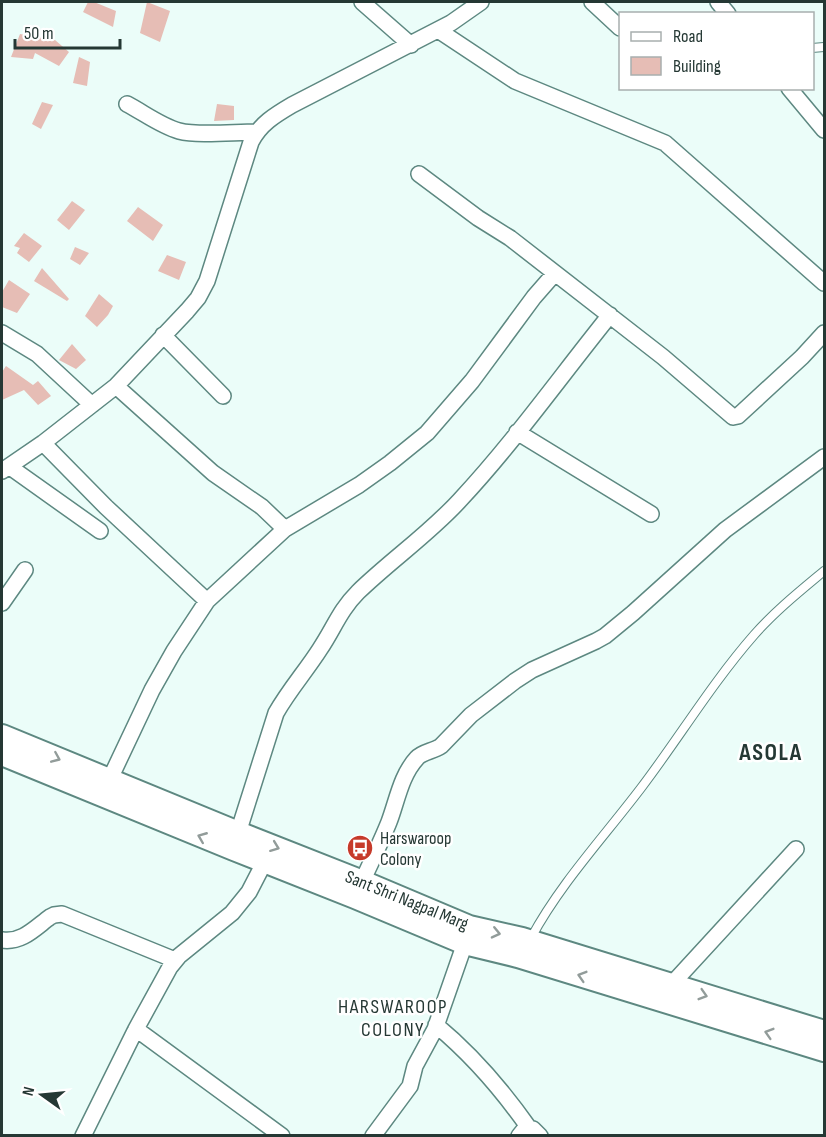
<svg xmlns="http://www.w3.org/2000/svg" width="826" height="1137" font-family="'Sofia Sans Condensed',sans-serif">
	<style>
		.building { fill: #e6bdb5 }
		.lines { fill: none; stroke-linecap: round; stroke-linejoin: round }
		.lane-casing { stroke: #5d8881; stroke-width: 10 }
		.street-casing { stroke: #5d8881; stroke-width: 18 }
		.secondary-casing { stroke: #5d8881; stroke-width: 26 }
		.lane { stroke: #fff; stroke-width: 8 }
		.street { stroke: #fff; stroke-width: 15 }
		.secondary { stroke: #fff; stroke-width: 22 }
		.oneway { stroke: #929c9a }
		.labels { text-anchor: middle; stroke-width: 5; stroke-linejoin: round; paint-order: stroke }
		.poi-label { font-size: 18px; fill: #253834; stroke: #fff; text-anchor: start }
		.street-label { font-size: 18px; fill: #253834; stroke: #fff }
		.neighbourhood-label { font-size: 20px; letter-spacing: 1.5px; fill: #253834; stroke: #fff }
		.district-label { font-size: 24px; font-weight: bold; letter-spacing: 1.5px; fill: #253834; stroke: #fff }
	</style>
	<rect width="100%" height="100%" fill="#ebfdf9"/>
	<path class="building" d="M 88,2 L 94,2 L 116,11 L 113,27 L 83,12 Z
		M 147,2 L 170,11 L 160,42 L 140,33 Z
		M 20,34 L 55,40 L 69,52 L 59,66 L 35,53 L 33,59 L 11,57 Z
		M 79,57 L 90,62 L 87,86 L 73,83 Z
		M 42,102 L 53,105 L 41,129 L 32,124 Z
		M 217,104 L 234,106 L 234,120 L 214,121 Z
		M 72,201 L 85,210 L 69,230 L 57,220 Z
		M 138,207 L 163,225 L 153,241 L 127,221 Z
		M 24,233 L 42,246 L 29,262 L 17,253 L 20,248 L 14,246 Z
		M 75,247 L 89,253 L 80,265 L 70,259 Z
		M 167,255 L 186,262 L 179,280 L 158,271 Z
		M 42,268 L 69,299 L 67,301 L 34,281 Z
		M 9,280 L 30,294 L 17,313 L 2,307 L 2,292 Z
		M 99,294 L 113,306 L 108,315 L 97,327 L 85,316 Z
		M 72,344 L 86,360 L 76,369 L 59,360 Z
		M 6,366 L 33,385 L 38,381 L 51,396 L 38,405 L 24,390 L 2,400 L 2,372 Z"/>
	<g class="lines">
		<defs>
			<path id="lane" d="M 812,48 L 824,47
				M 531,938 C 560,884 603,838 641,788 C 679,738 712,683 754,635 C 775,611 800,591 824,571"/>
			<path id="street" d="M 362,2 L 411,45
				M 592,2 L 620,28
				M 718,2 L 728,14
				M 438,30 L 515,81 L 665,143 L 824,283
				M 789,88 L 824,130
				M 127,104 C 144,113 161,126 179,131 C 198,136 234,132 256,132
				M 419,174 L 478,218 L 510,238 L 663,357 L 733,417 L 738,416 L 802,357 L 824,333
				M 2,333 L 37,354 L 92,405
				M 163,335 L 223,396
				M 116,386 L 213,473 L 262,507 L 285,529
				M 517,432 L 651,514
				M 43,443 L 106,507 L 207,601
				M 10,467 L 100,531
				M 2,471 L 43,443 L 116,386 L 187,311 L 198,298 L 207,281 L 251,142 C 260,124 275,115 292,105 L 451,23 L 481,2
				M 2,603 L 25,570
				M 109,781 L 152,690 L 174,651 L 207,601 L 285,529 L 359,485 L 390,463 L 427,433 L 472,381 L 534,297 L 555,273
				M 238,833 L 276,713 C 289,690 306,671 320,649 C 334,628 340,610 358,592 C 391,560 429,534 460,500 C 514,442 560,377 610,315
				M 362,882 C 371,862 381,842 389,822 C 397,801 401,775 417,758 C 422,752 434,751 441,746 L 471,715 L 515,681 L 532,670 L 596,641 L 605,636 L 633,613 L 725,530 L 824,457
				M 2,940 C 22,943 35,928 50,917 L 54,915 L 62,914 L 175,960
				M 671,985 L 796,849
				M 436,1025 C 471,1054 503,1091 529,1128
				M 136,1029 L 282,1136
				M 83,1136 L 136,1029 L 170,967 L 179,956 L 232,913 L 249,892 L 265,861
				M 373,1136 L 410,1086 L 415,1066 L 435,1029 L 465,943
				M 519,1136 L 523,1131 L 529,1128 L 533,1129 L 540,1136"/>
			<path id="secondary" d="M 2,736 L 238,833 L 360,881 L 469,927 L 522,939 L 824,1032
				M 2,754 L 234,849 L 355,897 L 465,943 L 518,956 L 824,1050"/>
		</defs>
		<use href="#lane" class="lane-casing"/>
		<use href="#street" class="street-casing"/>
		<use href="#secondary" class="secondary-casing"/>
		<use href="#lane" class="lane"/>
		<use href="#street" class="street"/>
		<use href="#secondary" class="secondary"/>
	</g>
	<defs><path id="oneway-chevron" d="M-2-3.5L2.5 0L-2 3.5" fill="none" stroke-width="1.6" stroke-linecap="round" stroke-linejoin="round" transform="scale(1.5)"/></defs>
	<g class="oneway">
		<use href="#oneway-chevron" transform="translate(56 758) rotate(23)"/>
		<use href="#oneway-chevron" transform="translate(202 837) rotate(-158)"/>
		<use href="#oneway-chevron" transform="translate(275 847) rotate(21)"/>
		<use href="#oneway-chevron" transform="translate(496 933) rotate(13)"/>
		<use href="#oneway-chevron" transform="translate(582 976) rotate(-163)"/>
		<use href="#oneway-chevron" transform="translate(703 995) rotate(17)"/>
		<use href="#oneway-chevron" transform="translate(769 1033) rotate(-163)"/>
	</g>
	<defs>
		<symbol id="bus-disc" viewBox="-11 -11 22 22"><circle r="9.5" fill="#c63a2a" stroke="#fff"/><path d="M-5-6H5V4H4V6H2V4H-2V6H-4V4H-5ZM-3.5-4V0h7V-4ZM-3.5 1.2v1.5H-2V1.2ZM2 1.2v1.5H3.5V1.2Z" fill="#fff"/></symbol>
	</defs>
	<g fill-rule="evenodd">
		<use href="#bus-disc" x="345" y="833" width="30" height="30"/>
	</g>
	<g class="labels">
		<g class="poi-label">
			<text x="380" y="844">Harswaroop<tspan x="380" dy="21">Colony</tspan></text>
		</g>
		<g class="street-label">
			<text transform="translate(407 900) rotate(22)" y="6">Sant Shri Nagpal Marg</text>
		</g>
		<g class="neighbourhood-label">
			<text x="393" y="1013">HARSWAROOP<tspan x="393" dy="23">COLONY</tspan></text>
		</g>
		<g class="district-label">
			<text x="771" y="760">ASOLA</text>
		</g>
	</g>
	<rect width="826" height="1137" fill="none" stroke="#253834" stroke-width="6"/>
	<rect x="619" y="12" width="195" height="78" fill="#ffffff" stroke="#a8afae" stroke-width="1.5"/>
	<rect x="631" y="32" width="30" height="9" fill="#ffffff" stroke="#a8afae" stroke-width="1.5"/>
	<text x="673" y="42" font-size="18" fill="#253834">Road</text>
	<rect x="631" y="57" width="30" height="18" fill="#e6bdb5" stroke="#a8afae" stroke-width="1.5"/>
	<text x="673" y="72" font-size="18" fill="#253834">Building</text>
	<g transform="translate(42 1095) rotate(285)" stroke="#ffffff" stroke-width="4.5" paint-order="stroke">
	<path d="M0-4.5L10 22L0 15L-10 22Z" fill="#253834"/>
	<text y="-9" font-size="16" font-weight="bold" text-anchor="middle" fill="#253834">N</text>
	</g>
	<path d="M15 39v9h105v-9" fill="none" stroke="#253834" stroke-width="3"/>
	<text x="24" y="39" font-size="18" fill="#253834" stroke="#ffffff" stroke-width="4.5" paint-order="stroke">50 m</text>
</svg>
